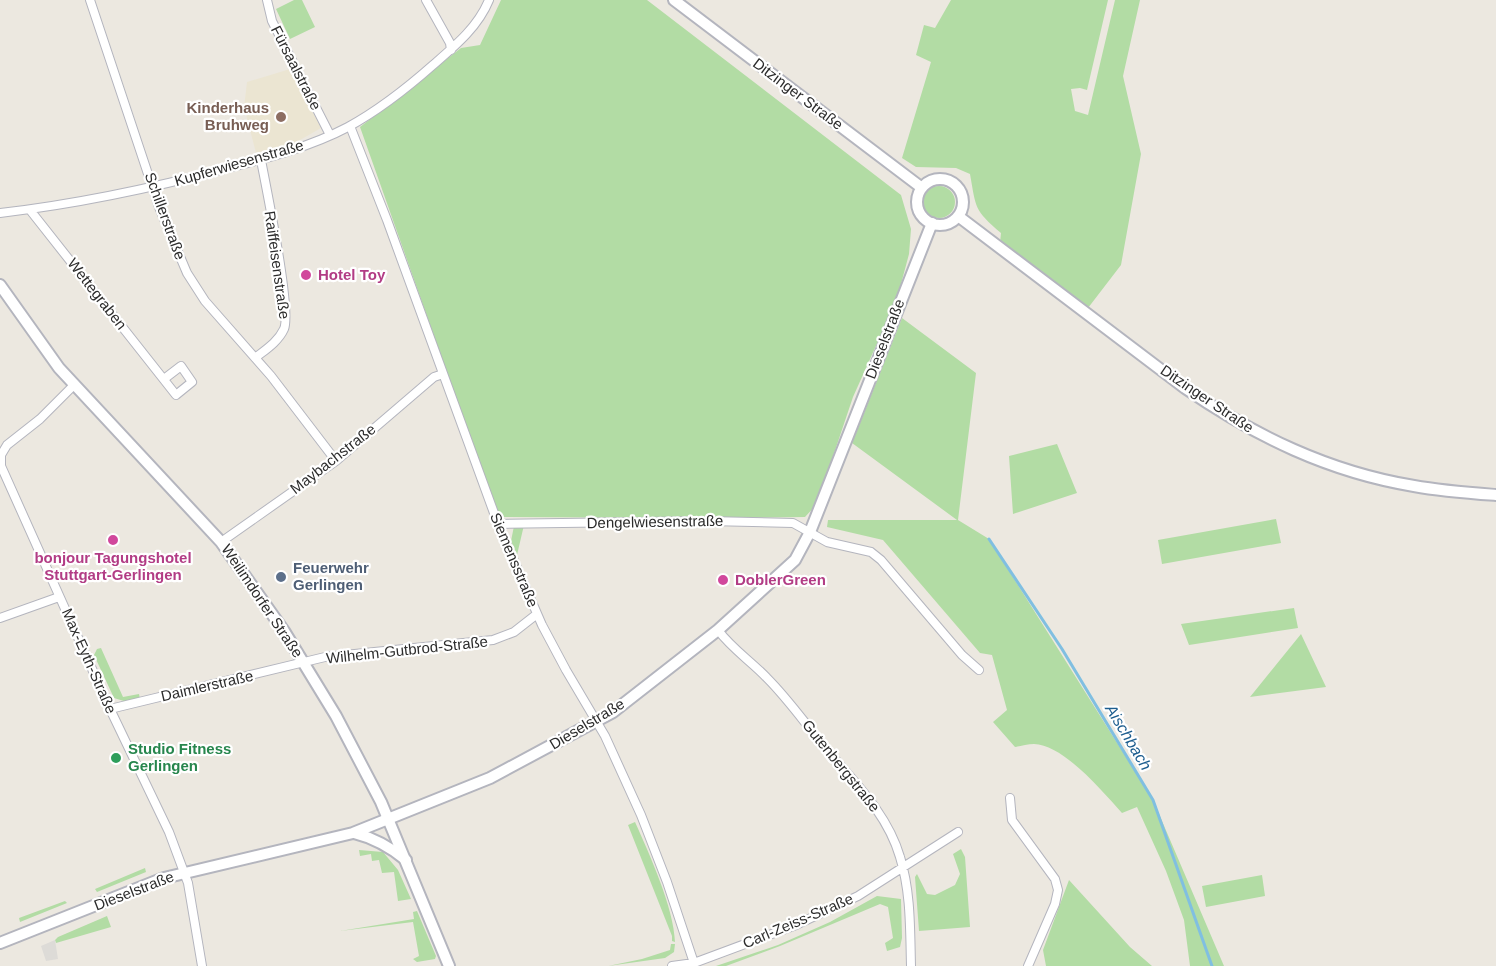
<svg xmlns="http://www.w3.org/2000/svg" width="1496" height="966" font-family="Helvetica,sans-serif">
	<style>
		.education { fill: #ebe5d2 }
		.green { fill: #b2dca4 }
		.plaza { fill: #dddbd7 }
		.lines { fill: none; stroke-linecap: round; stroke-linejoin: round }
		.stream { stroke: #80bfe1; stroke-width: 3 }
		.minor-casing { stroke: #b4b5be; stroke-width: 10 }
		.tertiary-casing { stroke: #b4b5be; stroke-width: 14 }
		.secondary-casing { stroke: #b4b5be; stroke-width: 14 }
		.minor { stroke: #fff; stroke-width: 8 }
		.tertiary { stroke: #fff; stroke-width: 10 }
		.secondary { stroke: #fff; stroke-width: 10 }
		.education-dot { fill: #8d6e63; stroke: #fff; stroke-width: 2 }
		.hotel-dot { fill: #d1479c; stroke: #fff; stroke-width: 2 }
		.service-dot { fill: #5c6f8a; stroke: #fff; stroke-width: 2 }
		.leisure-dot { fill: #2e9e5b; stroke: #fff; stroke-width: 2 }
		.labels { text-anchor: middle; stroke-width: 4.5; stroke-linejoin: round; paint-order: stroke }
		.street-label { font-size: 15px; fill: #2c2c2c; stroke: #fff }
		.education-label { font-size: 15px; font-weight: bold; fill: #785e54; stroke: #fff; text-anchor: end }
		.hotel-label { font-size: 15px; font-weight: bold; fill: #b23c85; stroke: #fff; text-anchor: start }
		.service-label { font-size: 15px; font-weight: bold; fill: #4e5e75; stroke: #fff; text-anchor: start }
		.leisure-label { font-size: 15px; font-weight: bold; fill: #27864d; stroke: #fff; text-anchor: start }
		.water-label { font-size: 16px; font-style: italic; fill: #1e5e8f; stroke: #fff }
	</style>
	<rect width="100%" height="100%" fill="#ece8e0"/>
	<path class="education" d="M 290,69 L 321,128 L 293,144 L 256,153 L 244,107 L 247,82 Z"/>
	<path class="green" d="M 294,0 L 302,0 L 315,27 L 290,39 L 276,9 Z
		M 501,0 L 647,0 L 901,195 L 911,229 L 909,254 L 897,299 L 853,397 L 817,504 L 805,517 L 706,518 L 498,517 L 360,127 L 461,48 L 480,45 Z
		M 951,0 L 1108,0 L 1087,90 L 1080,88 L 1071,89 L 1075,111 L 1088,115 L 1115,0 L 1140,0 L 1123,76 L 1141,154 L 1121,265 L 1088,308 L 1000,243 L 1001,233 C 974,210 976,208 970,174 L 956,168 L 916,167 L 902,158 L 931,62 L 916,55 L 924,25 L 935,28 Z
		M923 202a16 16 0 1 1 32 0a16 16 0 1 1-32 0Z
		M 902,318 L 976,373 L 958,520 L 989,539 L 1153,800 L 1224,966 L 1190,966 L 1184,920 L 1166,871 L 1137,807 L 1122,813 C 1103,792 1064,745 1034,744 C 1028,744 1021,746 1015,747 L 993,722 L 1007,710 L 992,655 L 980,653 L 883,540 L 827,527 L 828,520 L 957,520 L 852,443 Z
		M 1057,444 L 1077,493 L 1013,514 L 1009,456 Z
		M 1276,519 L 1281,543 L 1162,564 L 1158,540 Z
		M 524,525 L 517,555 L 511,541 L 514,526 Z
		M 1294,608 L 1298,628 L 1189,645 L 1181,624 Z
		M 1301,634 L 1326,687 L 1250,697 Z
		M 101,648 L 123,697 L 139,694 L 140,699 L 127,702 L 114,698 L 94,655 L 97,649 Z
		M 635,822 C 649,853 674,908 675,942 L 672,941 L 672,936 L 628,825 Z
		M 961,849 L 965,857 L 970,927 L 919,931 L 915,877 L 917,874 L 927,894 L 935,895 L 955,885 L 960,874 L 953,854 Z
		M 359,850 L 383,852 L 398,870 L 411,899 L 398,901 L 394,872 L 382,873 L 379,860 L 372,861 L 371,854 L 360,856 Z
		M 145,868 L 146,872 L 97,892 L 95,889 Z
		M 1262,875 L 1265,896 L 1206,907 L 1202,886 Z
		M 1069,880 L 1130,947 L 1152,966 L 1046,966 L 1043,950 Z
		M 877,896 L 901,899 L 902,938 L 900,947 L 887,951 L 885,943 L 893,938 L 888,907 L 880,904 L 780,946 L 726,966 L 716,966 L 778,945 L 830,922 Z
		M 65,901 L 67,903 L 20,922 L 19,918 Z
		M 417,911 L 436,956 L 435,959 L 417,962 L 413,959 L 419,956 L 413,922 L 340,931 L 414,919 L 413,912 Z
		M 107,916 L 111,927 L 56,943 L 55,940 L 58,937 Z
		M 671,944 L 675,944 L 674,952 L 665,958 L 608,966 L 642,959 L 670,950 Z"/>
	<path class="plaza" d="M 55,940 L 58,959 L 46,961 L 41,946 Z"/>
	<g class="lines">
		<path class="stream" d="M 989,539 L 1062,649 L 1153,800 L 1212,966"/>
		<defs>
			<path id="minor" d="M 90,0 L 159,207 L 187,273 L 205,301 L 271,376 L 336,461
				M 267,0 L 272,21 L 330,135
				M 426,0 L 450,43 L 451,50
				M 350,126 L 387,220 L 498,524 L 542,625 L 566,670 L 605,736 L 641,815 L 667,882 L 694,963
				M 30,210 L 176,395 L 192,382 L 181,366 L 164,379
				M 0,213 C 77,204 153,188 228,168 C 268,158 312,146 348,127 C 379,110 407,88 433,65 C 455,46 478,27 489,0
				M 255,358 C 265,350 278,342 284,329 C 292,311 266,187 261,160
				M 74,385 L 40,419 L 7,445 L 1,455 L 1,466 L 110,709 L 169,832 L 188,883 L 202,966
				M 498,524 L 708,521 L 793,523 L 827,542 L 871,552 L 881,560 L 962,655 L 979,670
				M 221,542 L 336,461 L 434,377 L 443,374
				M 0,618 L 59,597
				M 718,630 C 732,649 751,661 767,678 C 788,699 804,722 823,745 C 852,780 887,812 900,857 C 911,892 910,930 911,966
				M 110,709 L 325,657 L 493,640 L 514,632 L 537,614
				M 1010,798 L 1012,820 L 1055,879 L 1058,890 L 1055,904 L 1028,966
				M 672,966 L 694,963 L 796,925 L 858,896 L 958,832"/>
			<path id="tertiary" d="M 354,833 C 374,838 389,846 406,860
				M 0,943 L 164,878 L 353,833 L 490,778 L 613,712 L 718,630 L 795,560 L 810,532 L 932,223"/>
			<path id="secondary" d="M 674,0 L 922,188
				M917 202a23 23 0 1 1 46 0a23 23 0 1 1-46 0Z
				M 958,216 L 1185,388 C 1255,436 1329,472 1414,486 C 1441,491 1469,493 1496,495
				M 0,285 L 59,368 L 221,542 L 284,631 L 336,716 L 381,802 L 449,966"/>
		</defs>
		<use href="#minor" class="minor-casing"/>
		<use href="#tertiary" class="tertiary-casing"/>
		<use href="#secondary" class="secondary-casing"/>
		<use href="#minor" class="minor"/>
		<use href="#tertiary" class="tertiary"/>
		<use href="#secondary" class="secondary"/>
	</g>
	<circle class="education-dot" cx="281" cy="117" r="6"/>
	<g class="hotel-dot">
		<circle cx="306" cy="275" r="6"/>
		<circle cx="113" cy="540" r="6"/>
		<circle cx="723" cy="580" r="6"/>
	</g>
	<circle class="service-dot" cx="281" cy="577" r="6"/>
	<circle class="leisure-dot" cx="116" cy="758" r="6"/>
	<g class="labels">
		<g class="street-label">
			<text transform="translate(296 68) rotate(63)" y="5">Fürsaalstraße</text>
			<text transform="translate(798 94) rotate(37)" y="5">Ditzinger Straße</text>
			<text transform="translate(239 163) rotate(-16)" y="5">Kupferwiesenstraße</text>
			<text transform="translate(165 216) rotate(70)" y="5">Schillerstraße</text>
			<text transform="translate(277 265) rotate(82)" y="5">Raiffeisenstraße</text>
			<text transform="translate(97 294) rotate(52)" y="5">Wettegraben</text>
			<text transform="translate(885 339) rotate(-69)" y="5">Dieselstraße</text>
			<text transform="translate(1207 399) rotate(34)" y="5">Ditzinger Straße</text>
			<text transform="translate(333 459) rotate(-38)" y="5">Maybachstraße</text>
			<text transform="translate(655 522) rotate(-1)" y="5">Dengelwiesenstraße</text>
			<text transform="translate(514 560) rotate(67)" y="5">Siemensstraße</text>
			<text transform="translate(262 601) rotate(56)" y="5">Weilimdorfer Straße</text>
			<text transform="translate(407 650) rotate(-6)" y="5">Wilhelm-Gutbrod-Straße</text>
			<text transform="translate(89 661) rotate(66)" y="5">Max-Eyth-Straße</text>
			<text transform="translate(207 686) rotate(-13)" y="5">Daimlerstraße</text>
			<text transform="translate(587 724) rotate(-31)" y="5">Dieselstraße</text>
			<text transform="translate(841 766) rotate(51)" y="5">Gutenbergstraße</text>
			<text transform="translate(134 891) rotate(-21)" y="5">Dieselstraße</text>
			<text transform="translate(798 921) rotate(-23)" y="5">Carl-Zeiss-Straße</text>
		</g>
		<g class="education-label">
			<text x="269" y="113">Kinderhaus<tspan x="269" dy="17">Bruhweg</tspan></text>
		</g>
		<g class="hotel-label">
			<text x="318" y="280">Hotel Toy</text>
			<text x="113" y="563" text-anchor="middle">bonjour Tagungshotel<tspan x="113" dy="17">Stuttgart-Gerlingen</tspan></text>
			<text x="735" y="585">DoblerGreen</text>
		</g>
		<g class="service-label">
			<text x="293" y="573">Feuerwehr<tspan x="293" dy="17">Gerlingen</tspan></text>
		</g>
		<g class="leisure-label">
			<text x="128" y="754">Studio Fitness<tspan x="128" dy="17">Gerlingen</tspan></text>
		</g>
		<g class="water-label">
			<text transform="translate(1129 737) rotate(59)" y="6">Aischbach</text>
		</g>
	</g>
</svg>
